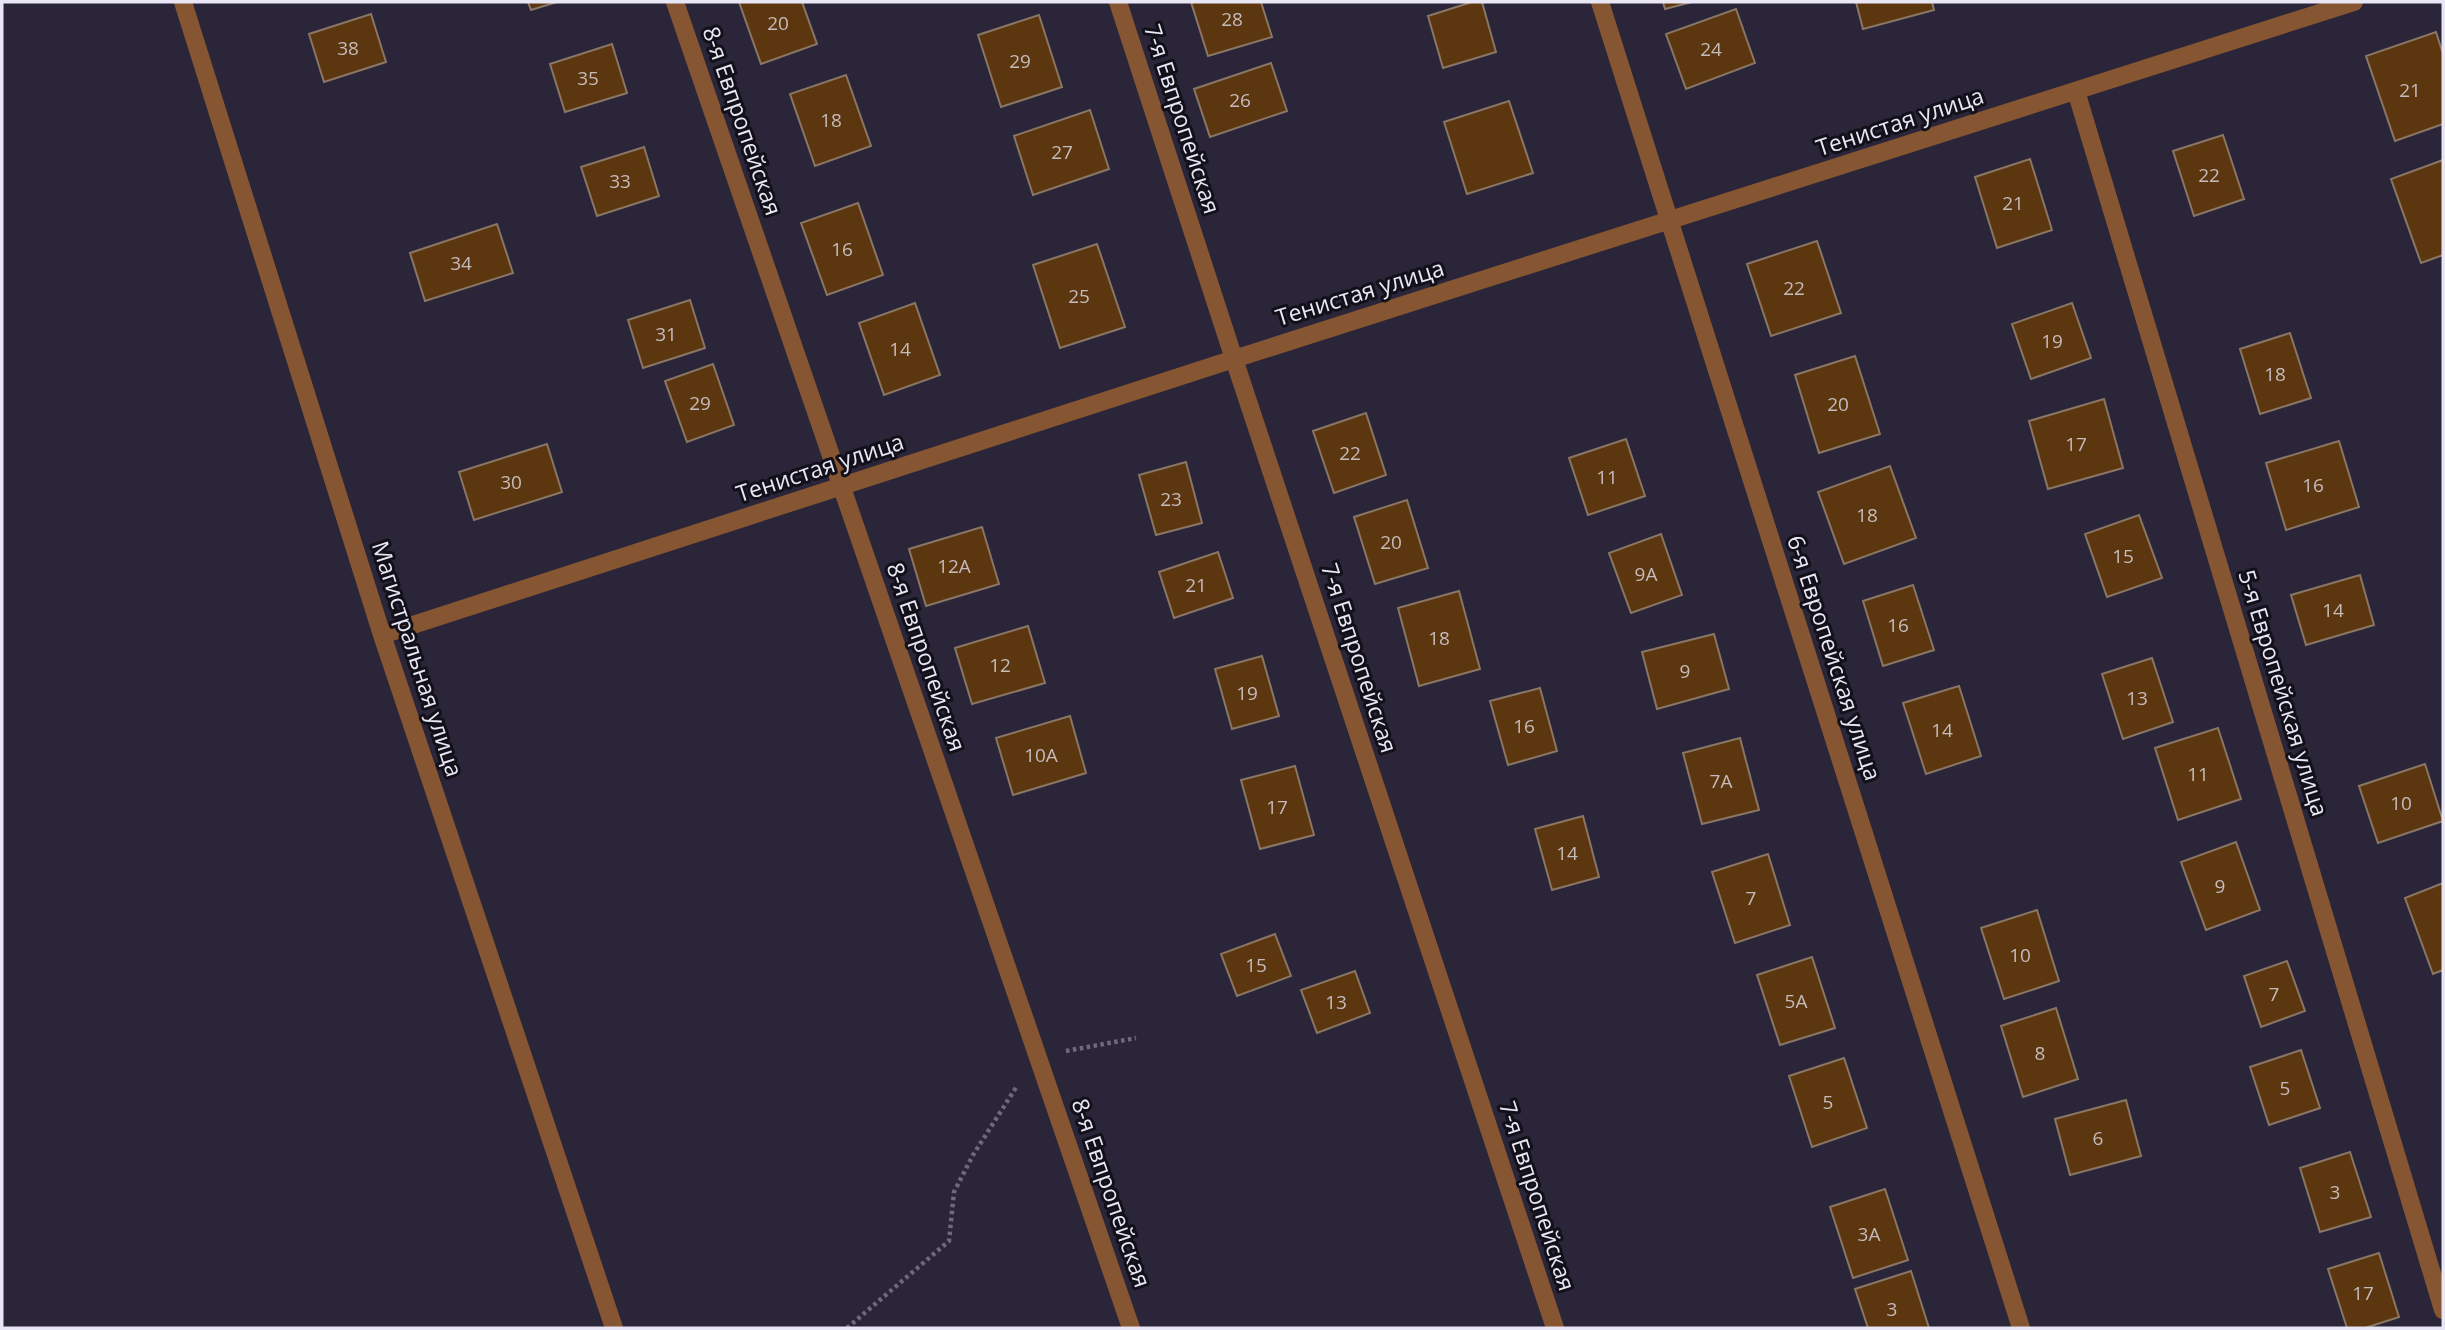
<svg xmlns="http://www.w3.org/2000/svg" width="2445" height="1330" font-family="'Open Sans',sans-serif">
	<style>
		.building { fill: #5b360f; stroke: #8a7665; stroke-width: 2 }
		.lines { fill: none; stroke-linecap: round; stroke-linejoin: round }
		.path { stroke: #6e6a7c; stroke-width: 4.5; stroke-dasharray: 3.5 3.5; stroke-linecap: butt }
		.minor { stroke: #865532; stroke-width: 18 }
		.labels { text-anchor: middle; stroke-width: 6; stroke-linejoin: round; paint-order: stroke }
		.number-label { font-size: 19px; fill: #c6bbbc }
		.street-label { font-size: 23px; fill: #e9e7f5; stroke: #121019 }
	</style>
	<rect width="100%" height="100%" fill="#2a2539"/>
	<path class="building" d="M 528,2 L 557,2 L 531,10 Z
		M 739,2 L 802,2 L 817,44 L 761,64 Z
		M 1191,2 L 1261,2 L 1272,37 L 1208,56 Z
		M 1472,2 L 1482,2 L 1496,52 L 1443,68 L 1428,16 Z
		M 1663,2 L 1692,2 L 1665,9 Z
		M 1856,2 L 1932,2 L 1934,10 L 1863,29 Z
		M 1736,9 L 1755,63 L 1686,89 L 1666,34 Z
		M 371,14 L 386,62 L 324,82 L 309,34 Z
		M 1039,15 L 1062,87 L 1001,107 L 978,35 Z
		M 2436,32 L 2443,54 L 2443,124 L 2395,141 L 2366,56 Z
		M 612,44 L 627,93 L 565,112 L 550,64 Z
		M 1271,63 L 1287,111 L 1210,137 L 1194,89 Z
		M 846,75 L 871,146 L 815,166 L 790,94 Z
		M 1509,101 L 1533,173 L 1467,194 L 1444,122 Z
		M 1090,110 L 1109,169 L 1033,195 L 1014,136 Z
		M 2223,135 L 2244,199 L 2194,216 L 2173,151 Z
		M 644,147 L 659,196 L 597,216 L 581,167 Z
		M 2030,159 L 2052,230 L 1997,248 L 1975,177 Z
		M 2443,160 L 2443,255 L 2421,263 L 2391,179 Z
		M 858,203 L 883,275 L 827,295 L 801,223 Z
		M 497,224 L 513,273 L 425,301 L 410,253 Z
		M 1817,241 L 1841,313 L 1771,336 L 1747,264 Z
		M 1097,244 L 1125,327 L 1060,348 L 1033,265 Z
		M 690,300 L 705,348 L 643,368 L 628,320 Z
		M 915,303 L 940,375 L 884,395 L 859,323 Z
		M 2072,303 L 2091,358 L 2031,379 L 2012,324 Z
		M 2290,333 L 2311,398 L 2260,414 L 2240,349 Z
		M 1855,356 L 1880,434 L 1819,453 L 1795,375 Z
		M 713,364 L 734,425 L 687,442 L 665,381 Z
		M 2104,399 L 2123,468 L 2048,489 L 2029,421 Z
		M 1366,413 L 1386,475 L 1334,493 L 1313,431 Z
		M 1626,439 L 1645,496 L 1588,515 L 1569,458 Z
		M 2339,441 L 2359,507 L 2286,530 L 2266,463 Z
		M 547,444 L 562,492 L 474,520 L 459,472 Z
		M 1186,462 L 1202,523 L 1156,535 L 1139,475 Z
		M 1890,466 L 1916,538 L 1844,564 L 1818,492 Z
		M 1407,500 L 1428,568 L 1375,584 L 1354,517 Z
		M 2139,515 L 2162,578 L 2107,597 L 2085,534 Z
		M 982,527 L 999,584 L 926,606 L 909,549 Z
		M 1661,534 L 1682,595 L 1631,613 L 1609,553 Z
		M 1218,552 L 1233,598 L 1174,618 L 1159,572 Z
		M 2360,575 L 2374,625 L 2306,645 L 2291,595 Z
		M 1913,585 L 1934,650 L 1883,666 L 1863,601 Z
		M 1459,591 L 1480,669 L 1419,686 L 1398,608 Z
		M 1028,626 L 1045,683 L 972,704 L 955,648 Z
		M 1714,634 L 1729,689 L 1657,709 L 1642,652 Z
		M 1262,656 L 1279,716 L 1232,729 L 1215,669 Z
		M 2152,658 L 2173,722 L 2123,739 L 2102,674 Z
		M 1959,686 L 1981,756 L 1926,774 L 1903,703 Z
		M 1540,688 L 1557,751 L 1508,765 L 1490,701 Z
		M 1070,716 L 1086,773 L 1013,795 L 996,738 Z
		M 2218,728 L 2241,799 L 2178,820 L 2155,748 Z
		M 1740,738 L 1759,810 L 1702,824 L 1683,753 Z
		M 2425,764 L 2443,821 L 2378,843 L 2359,786 Z
		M 1295,766 L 1314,835 L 1260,849 L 1241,780 Z
		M 1583,816 L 1599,877 L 1552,890 L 1535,829 Z
		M 2236,842 L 2260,910 L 2206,930 L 2181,862 Z
		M 1768,854 L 1790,925 L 1735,943 L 1712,872 Z
		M 2443,883 L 2443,970 L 2433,974 L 2405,898 Z
		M 2037,910 L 2059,981 L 2004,999 L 1981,928 Z
		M 1275,934 L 1291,976 L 1237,996 L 1221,954 Z
		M 1812,957 L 1835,1028 L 1780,1045 L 1757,975 Z
		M 2287,961 L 2305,1011 L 2261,1027 L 2244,976 Z
		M 1355,971 L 1370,1013 L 1317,1033 L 1301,990 Z
		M 2056,1008 L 2078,1079 L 2023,1097 L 2001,1026 Z
		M 2301,1050 L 2320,1108 L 2269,1125 L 2250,1067 Z
		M 1844,1058 L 1867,1128 L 1812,1147 L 1789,1076 Z
		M 2126,1100 L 2141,1156 L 2070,1175 L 2055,1119 Z
		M 2350,1152 L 2371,1217 L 2320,1232 L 2300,1168 Z
		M 1885,1189 L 1908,1260 L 1853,1278 L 1830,1207 Z
		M 2379,1253 L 2399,1317 L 2365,1328 L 2347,1328 L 2328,1269 Z
		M 1911,1271 L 1929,1328 L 1868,1328 L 1855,1289 Z"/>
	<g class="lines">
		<path class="path" d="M 1066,1051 L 1136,1038
			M 847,1328 L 949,1241 L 954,1192 L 973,1155 L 1017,1086"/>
		<path class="minor" d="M 183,2 L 382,635 L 614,1328
			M 675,2 L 1131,1328
			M 1118,2 L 1234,359 L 1555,1328
			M 1600,2 L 2021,1328
			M 2076,91 L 2443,1310
			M 382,635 L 1234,359 L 2354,2"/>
	</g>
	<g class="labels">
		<g class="number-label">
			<text x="1232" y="26">28</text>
			<text x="778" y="30">20</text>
			<text x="348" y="55">38</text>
			<text x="1711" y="56">24</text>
			<text x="1020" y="68">29</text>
			<text x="588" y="85">35</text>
			<text x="2410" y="97">21</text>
			<text x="1240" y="107">26</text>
			<text x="831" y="127">18</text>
			<text x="1062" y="159">27</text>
			<text x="2209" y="182">22</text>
			<text x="620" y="188">33</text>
			<text x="2013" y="210">21</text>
			<text x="842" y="256">16</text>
			<text x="461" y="270">34</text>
			<text x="1794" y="295">22</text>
			<text x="1079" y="303">25</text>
			<text x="666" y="341">31</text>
			<text x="2052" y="348">19</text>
			<text x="900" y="356">14</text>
			<text x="2275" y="381">18</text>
			<text x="700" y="410">29</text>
			<text x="1838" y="411">20</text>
			<text x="2076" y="451">17</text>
			<text x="1350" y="460">22</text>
			<text x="1607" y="484">11</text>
			<text x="511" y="489">30</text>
			<text x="2313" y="492">16</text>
			<text x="1171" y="506">23</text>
			<text x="1867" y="522">18</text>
			<text x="1391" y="549">20</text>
			<text x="2123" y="563">15</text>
			<text x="954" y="573">12А</text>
			<text x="1646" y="581">9А</text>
			<text x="1196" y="592">21</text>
			<text x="2333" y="617">14</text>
			<text x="1898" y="632">16</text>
			<text x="1439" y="645">18</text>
			<text x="1000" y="672">12</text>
			<text x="1685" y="678">9</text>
			<text x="1247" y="700">19</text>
			<text x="2137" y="705">13</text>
			<text x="1524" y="733">16</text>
			<text x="1942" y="737">14</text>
			<text x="1041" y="762">10А</text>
			<text x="2198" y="781">11</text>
			<text x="1721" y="788">7А</text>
			<text x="2401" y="810">10</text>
			<text x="1277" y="814">17</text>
			<text x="1567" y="860">14</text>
			<text x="2220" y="893">9</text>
			<text x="1751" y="905">7</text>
			<text x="2020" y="962">10</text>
			<text x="1256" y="972">15</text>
			<text x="2274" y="1001">7</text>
			<text x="1796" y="1008">5А</text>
			<text x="1336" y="1009">13</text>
			<text x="2040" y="1060">8</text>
			<text x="2285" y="1095">5</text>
			<text x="1828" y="1109">5</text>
			<text x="2098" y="1145">6</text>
			<text x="2335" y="1199">3</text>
			<text x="1869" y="1241">3А</text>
			<text x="2363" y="1300">17</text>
			<text x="1892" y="1316">3</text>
		</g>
		<g class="street-label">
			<text transform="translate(1182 119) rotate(72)" y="8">7-я Евпропейская</text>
			<text transform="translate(742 121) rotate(71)" y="8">8-я Евпропейская</text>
			<text transform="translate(1900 122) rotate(-18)" y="8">Тенистая улица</text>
			<text transform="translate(1360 293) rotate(-17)" y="8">Тенистая улица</text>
			<text transform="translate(820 468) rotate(-18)" y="8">Тенистая улица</text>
			<text transform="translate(926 657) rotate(71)" y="8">8-я Евпропейская</text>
			<text transform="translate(1359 658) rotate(72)" y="8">7-я Евпропейская</text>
			<text transform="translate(1834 658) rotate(72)" y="8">6-я Европейская улица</text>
			<text transform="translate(417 659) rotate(72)" y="8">Магистральная улица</text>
			<text transform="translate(2283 693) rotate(73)" y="8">5-я Европейская улица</text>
			<text transform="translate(1111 1193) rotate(71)" y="8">8-я Евпропейская</text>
			<text transform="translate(1537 1196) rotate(72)" y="8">7-я Евпропейская</text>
		</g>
	</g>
	<rect width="2445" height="1330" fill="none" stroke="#e9e7f5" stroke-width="7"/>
</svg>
